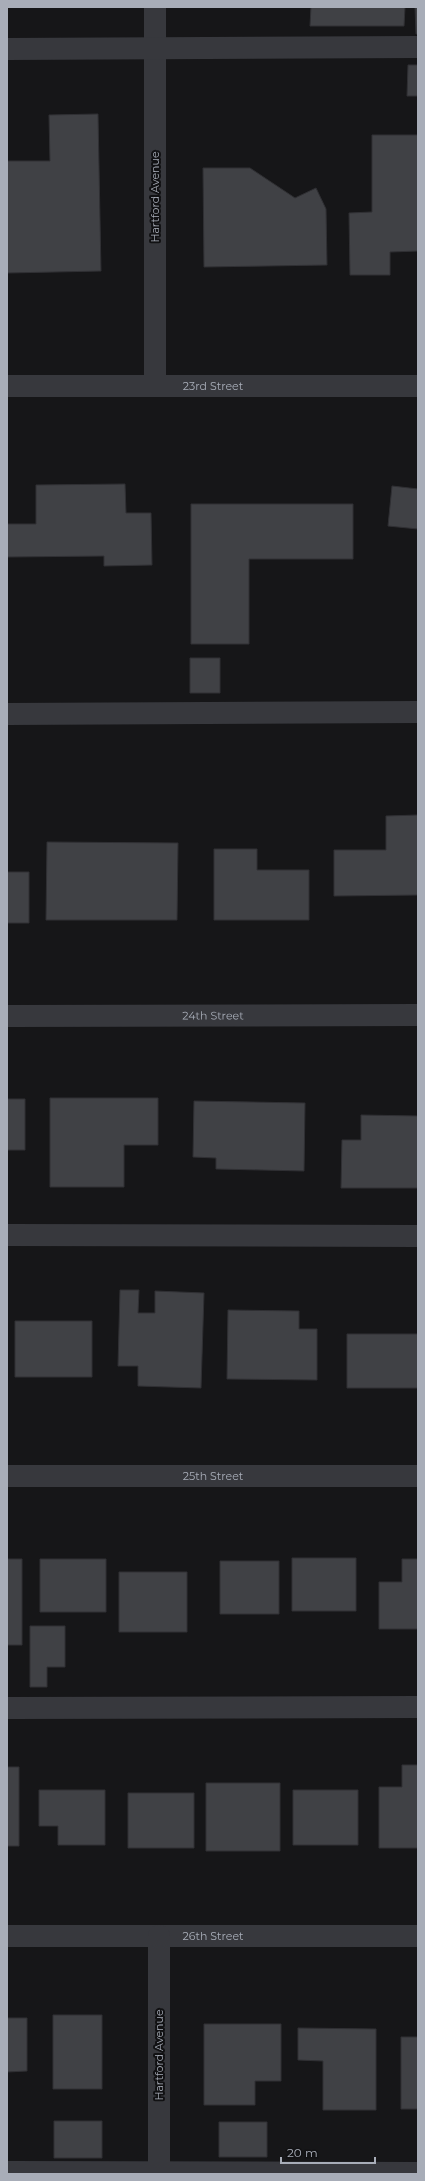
<svg xmlns="http://www.w3.org/2000/svg" width="425" height="2181" font-family="Montserrat,sans-serif">
	<style>
		.building { fill: #404145; stroke: #303034 }
		.lines { fill: none; stroke-linecap: round; stroke-linejoin: round }
		.minor { stroke: #37383d; stroke-width: 22 }
		.labels { text-anchor: middle; stroke-width: 4; stroke-linejoin: round; paint-order: stroke }
		.street-label { font-size: 11px; fill: #a8adb8; stroke: #111113 }
	</style>
	<rect width="100%" height="100%" fill="#161618"/>
	<path class="building" d="M 311,7 L 405,7 L 404,26 L 310,26 Z
		M 415,7 L 418,7 L 418,34 L 416,34 Z
		M 408,65 L 418,65 L 418,96 L 407,96 Z
		M 98,114 L 101,271 L 7,273 L 7,161 L 50,161 L 49,115 Z
		M 372,135 L 418,135 L 418,251 L 390,252 L 390,275 L 350,275 L 349,213 L 372,212 Z
		M 203,168 L 250,168 L 295,198 L 316,188 L 326,209 L 327,265 L 204,267 Z
		M 125,484 L 126,513 L 151,513 L 152,565 L 104,566 L 104,556 L 7,557 L 7,524 L 36,524 L 36,485 Z
		M 392,486 L 418,489 L 418,529 L 388,526 Z
		M 191,504 L 353,504 L 353,559 L 249,559 L 249,644 L 191,644 Z
		M 190,658 L 220,658 L 220,693 L 190,693 Z
		M 418,815 L 418,895 L 334,896 L 334,850 L 386,850 L 386,816 Z
		M 47,842 L 178,843 L 177,920 L 46,920 Z
		M 214,849 L 257,849 L 257,870 L 309,870 L 309,920 L 214,920 Z
		M 7,872 L 29,872 L 29,923 L 7,923 Z
		M 50,1098 L 158,1098 L 158,1145 L 124,1145 L 124,1187 L 50,1187 Z
		M 7,1099 L 25,1099 L 25,1150 L 7,1150 Z
		M 194,1101 L 305,1103 L 304,1171 L 216,1169 L 216,1158 L 193,1157 Z
		M 361,1115 L 418,1116 L 418,1188 L 341,1188 L 342,1140 L 361,1140 Z
		M 120,1290 L 139,1290 L 138,1313 L 155,1313 L 155,1291 L 204,1293 L 201,1388 L 138,1386 L 138,1366 L 118,1366 Z
		M 228,1310 L 299,1311 L 299,1329 L 317,1329 L 317,1380 L 227,1379 Z
		M 15,1321 L 92,1321 L 92,1377 L 15,1377 Z
		M 347,1334 L 418,1334 L 418,1388 L 347,1388 Z
		M 292,1558 L 356,1558 L 356,1611 L 292,1611 Z
		M 7,1559 L 22,1559 L 22,1645 L 7,1645 Z
		M 40,1559 L 106,1559 L 106,1612 L 40,1612 Z
		M 402,1559 L 418,1559 L 418,1629 L 379,1629 L 379,1582 L 402,1582 Z
		M 220,1561 L 279,1561 L 279,1614 L 220,1614 Z
		M 119,1572 L 187,1572 L 187,1632 L 119,1632 Z
		M 30,1626 L 65,1626 L 65,1667 L 47,1667 L 47,1687 L 30,1687 Z
		M 402,1765 L 418,1765 L 418,1848 L 379,1848 L 379,1787 L 402,1787 Z
		M 7,1767 L 19,1767 L 19,1846 L 7,1846 Z
		M 206,1783 L 280,1783 L 280,1851 L 206,1851 Z
		M 39,1790 L 105,1790 L 105,1845 L 58,1845 L 58,1826 L 39,1826 Z
		M 293,1790 L 358,1790 L 358,1845 L 293,1845 Z
		M 128,1793 L 194,1793 L 194,1848 L 128,1848 Z
		M 53,2015 L 102,2015 L 102,2089 L 53,2089 Z
		M 7,2018 L 27,2018 L 27,2071 L 7,2072 Z
		M 204,2024 L 281,2024 L 281,2081 L 255,2081 L 255,2105 L 204,2105 Z
		M 298,2028 L 376,2029 L 376,2110 L 323,2110 L 323,2061 L 298,2060 Z
		M 401,2037 L 418,2037 L 418,2109 L 401,2109 Z
		M 54,2121 L 102,2121 L 102,2158 L 54,2158 Z
		M 219,2122 L 267,2122 L 267,2157 L 219,2157 Z"/>
	<g class="lines">
		<g class="minor">
			<path d="M 155,7 L 155,386"/>
			<path d="M 7,49 L 418,47"/>
			<path id="s1" d="M 7,386 L 418,386"/>
			<path d="M 7,714 L 418,712"/>
			<path id="s2" d="M 7,1016 L 418,1015"/>
			<path d="M 7,1235 L 418,1236"/>
			<path id="s3" d="M 7,1476 L 418,1476"/>
			<path d="M 7,1708 L 418,1707"/>
			<path id="s4" d="M 7,1936 L 418,1936"/>
			<path d="M 7,2172 L 418,2173"/>
			<path d="M 159,2174 L 159,1936"/>
		</g>
	</g>
	<g class="labels">
		<g class="street-label">
			<text transform="translate(155 197) rotate(-90)" y="4">Hartford Avenue</text>
			<text dy="4" stroke="none"><textPath href="#s1" startOffset="206">23rd Street</textPath></text>
			<text dy="4" stroke="none"><textPath href="#s2" startOffset="206">24th Street</textPath></text>
			<text dy="4" stroke="none"><textPath href="#s3" startOffset="206">25th Street</textPath></text>
			<text dy="4" stroke="none"><textPath href="#s4" startOffset="206">26th Street</textPath></text>
			<text transform="translate(159 2055) rotate(-90)" y="4">Hartford Avenue</text>
		</g>
	</g>
	<rect width="425" height="2181" fill="none" stroke="#a8adb8" stroke-width="16"/>
	<path d="M281 2157v6h94v-6" fill="none" stroke="#a8adb8" stroke-width="2"/>
	<text x="287" y="2157" font-size="12" fill="#a8adb8" stroke="#111113" stroke-width="3" paint-order="stroke">20 m</text>
</svg>
